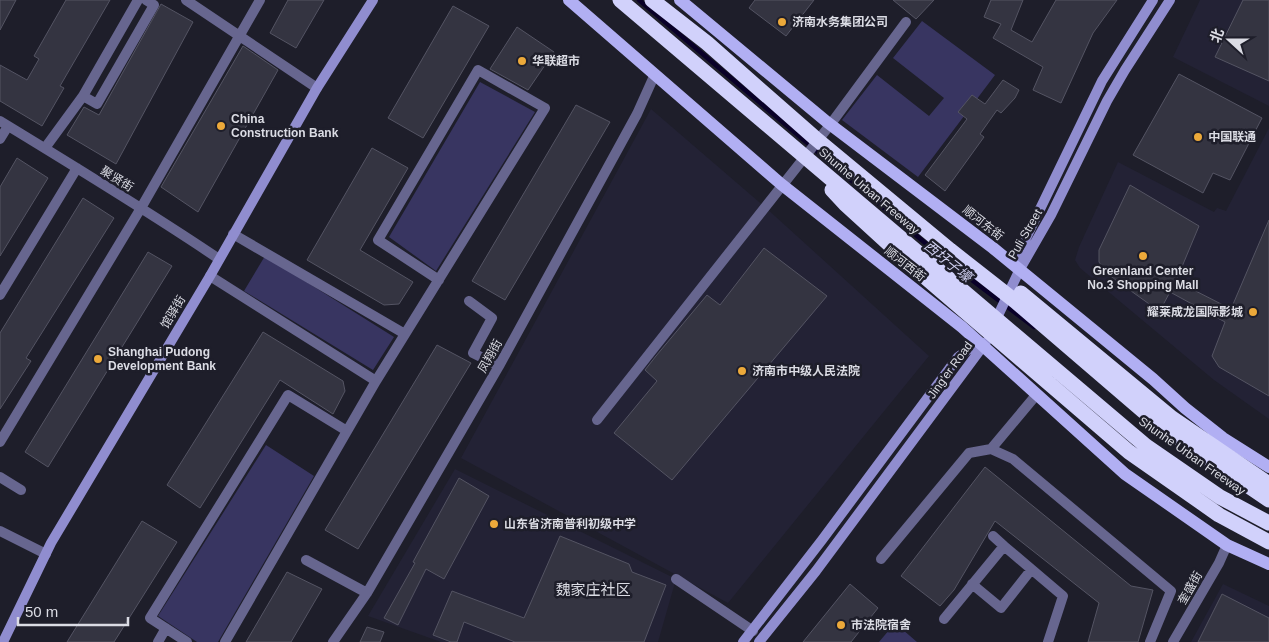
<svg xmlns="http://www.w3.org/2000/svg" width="1269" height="642" font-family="Arial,'Noto Sans SC',sans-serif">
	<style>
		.built { fill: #232235 }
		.green { fill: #383561 }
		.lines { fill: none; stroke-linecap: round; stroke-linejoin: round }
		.stream { stroke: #090028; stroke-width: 4.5 }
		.building { fill: #343441; stroke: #545463 }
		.street { stroke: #67668f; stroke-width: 10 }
		.secondary { stroke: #908dcf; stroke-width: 10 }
		.primary { stroke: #b1aff3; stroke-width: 12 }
		.highway-bridge { stroke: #d1d1fb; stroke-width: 15 }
		.poi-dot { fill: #eca93a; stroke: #1e1e2a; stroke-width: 2 }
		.labels { text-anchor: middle; stroke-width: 5; stroke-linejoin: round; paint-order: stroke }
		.poi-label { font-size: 12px; font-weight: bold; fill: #dbdce4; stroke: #1e1e2a; text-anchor: start }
		.street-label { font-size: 12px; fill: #dbdce4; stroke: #1e1e2a }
		.water-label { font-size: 14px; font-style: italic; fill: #d2d2f3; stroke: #1e1e2a }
		.quarter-label { font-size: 15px; fill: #dbdce4; stroke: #1e1e2a }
	</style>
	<rect width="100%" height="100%" fill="#1e1e2a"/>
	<path class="built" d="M 1200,0 L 1269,0 L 1269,106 L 1173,57 Z
		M 651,109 L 765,207 L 929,356 L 728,603 L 461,458 Z
		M 1269,128 L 1269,419 L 1214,380 L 1080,268 L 1075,260 L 1079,247 L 1118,162 L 1214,212 L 1217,208 L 1226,211 Z
		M 455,469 L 676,579 L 658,642 L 441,642 L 368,616 Z
		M 1223,584 L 1269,606 L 1269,642 L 1191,642 Z"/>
	<path class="green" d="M 922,21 L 995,75 L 918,177 L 842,120 L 877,75 L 929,116 L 944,98 L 893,58 Z
		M 480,82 L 535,112 L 436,271 L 389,237 Z
		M 265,256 L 394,337 L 373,370 L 244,291 Z
		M 266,445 L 314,476 L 218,642 L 197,642 L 158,616 Z
		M 895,623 L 917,642 L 879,642 Z"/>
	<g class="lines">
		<path class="stream" d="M 639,0 L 944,259 L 1034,327"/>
	</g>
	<path class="building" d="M 0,0 L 16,0 L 0,30 Z
		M 66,0 L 110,0 L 60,86 L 64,88 L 42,126 L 0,101 L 0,65 L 27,80 L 39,59 L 34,56 Z
		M 288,0 L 324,0 L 296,48 L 270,33 Z
		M 755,0 L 814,0 L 786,36 L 749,8 Z
		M 893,0 L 934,0 L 916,19 Z
		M 991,0 L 1023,0 L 1011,30 L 1032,42 L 1056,0 L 1117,0 L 1093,33 L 1061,103 L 1033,90 L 1043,67 L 993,38 L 1001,24 L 984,17 Z
		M 1243,0 L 1269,0 L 1269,81 L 1215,57 Z
		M 161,4 L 193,22 L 116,164 L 67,135 L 84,107 L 99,115 Z
		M 453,6 L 489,26 L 423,138 L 388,118 Z
		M 517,27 L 554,52 L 528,90 L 490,69 Z
		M 243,46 L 278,70 L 198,212 L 161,187 Z
		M 1179,74 L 1262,118 L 1230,180 L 1213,173 L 1203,193 L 1133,155 Z
		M 1003,80 L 1019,90 L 1015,98 L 1001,113 L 997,110 L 980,134 L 984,137 L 945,191 L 925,175 L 967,119 L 958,112 L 972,95 L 985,104 Z
		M 576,105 L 610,122 L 505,300 L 472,281 Z
		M 372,148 L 408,168 L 360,250 L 413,282 L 399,304 L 384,305 L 307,260 Z
		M 17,158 L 48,178 L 0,256 L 0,187 Z
		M 1130,185 L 1199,226 L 1176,281 L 1231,309 L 1269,220 L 1269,396 L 1219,367 L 1212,356 L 1225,322 L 1170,292 L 1163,305 L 1152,306 L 1106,273 L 1099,262 L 1099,250 Z
		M 83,198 L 114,218 L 26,358 L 31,361 L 0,409 L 0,333 Z
		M 764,248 L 827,296 L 672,480 L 614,433 L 657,381 L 645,370 L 656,356 L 707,295 L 720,305 Z
		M 148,252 L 172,266 L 48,467 L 25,452 Z
		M 263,332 L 343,381 L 345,391 L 333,414 L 280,380 L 200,508 L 167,485 Z
		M 437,345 L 471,363 L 358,549 L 325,530 Z
		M 985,467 L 1131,586 L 1153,590 L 1138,642 L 1088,642 L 1099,603 L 995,521 L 954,590 L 940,606 L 901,576 Z
		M 459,478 L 489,496 L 444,579 L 426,569 L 398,625 L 384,618 L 415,563 L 413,562 Z
		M 142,521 L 177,542 L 114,642 L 67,642 Z
		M 560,536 L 629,564 L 632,572 L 666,585 L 644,642 L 515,642 L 464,622 L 457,642 L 451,642 L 433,635 L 452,591 L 524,618 Z
		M 287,572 L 322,589 L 291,642 L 246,642 Z
		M 850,584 L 878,608 L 851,642 L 803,642 Z
		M 1222,594 L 1269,618 L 1269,642 L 1198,642 Z
		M 367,627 L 384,632 L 380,642 L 360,642 Z"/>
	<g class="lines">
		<path class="street" d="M 186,0 L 317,88
			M 83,96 L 97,104 L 154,5 L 146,0
			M 0,121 C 74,166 148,211 219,259
			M 0,139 L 8,126
			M 45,148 L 83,96 L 138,0
			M 233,234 L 405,334
			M 210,276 L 376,381
			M 0,295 L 77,168
			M 469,301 L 492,318 L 473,353 L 499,366
			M 597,420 L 830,125 L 906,22
			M 0,442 L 141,208 L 260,0
			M 991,449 L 1037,394
			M 0,477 L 21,490
			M 0,531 L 46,554
			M 993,536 L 1004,546
			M 881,559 L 969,453 L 991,449 L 1013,459 L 1171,591 L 1150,642
			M 306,560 L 367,593
			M 676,579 L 753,631
			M 972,584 L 1001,608 L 1031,570
			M 944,619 L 1004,546 L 1063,596 L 1048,642
			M 158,642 L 166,628
			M 187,642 L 150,618 L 288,395 L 347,431
			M 225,642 L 376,381 L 545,108 L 478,70 L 378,240 L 439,280
			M 333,642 L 367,593 L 499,366 L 637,114 L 655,74
			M 1173,642 L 1219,563 L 1227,545"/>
		<path class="secondary" d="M 1021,261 L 1026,238 L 1102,81 L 1153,0
			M 994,324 L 1020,269 L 1051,215 L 1107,101 L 1125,70 L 1170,0
			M 3,642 L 51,543 L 210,276 L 317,88 L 373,0
			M 743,642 L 822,540 L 958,357 L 973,346 L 984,346
			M 759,642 L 816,571 L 986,342"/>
		<path class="primary" d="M 569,0 L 781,184 L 962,327 L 1125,474 L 1227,545 L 1269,564
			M 680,0 L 827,122 L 993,248 L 1153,379 L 1185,408 L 1223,438 L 1269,467"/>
		<path class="highway-bridge" d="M 620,0 L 1146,446 L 1220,497 L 1269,523
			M 652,0 L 707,43 L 815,138 L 950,250 L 1015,301 L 1163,428 L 1269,500
			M 832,190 L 845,204 L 925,277 L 1129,452 L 1219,515 L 1269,542
			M 1021,293 L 1172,418 L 1269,484"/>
	</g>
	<g class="poi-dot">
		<circle cx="782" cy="22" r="5"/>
		<circle cx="522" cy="61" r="5"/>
		<circle cx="221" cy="126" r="5"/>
		<circle cx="1198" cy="137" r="5"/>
		<circle cx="1143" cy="256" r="5"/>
		<circle cx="1253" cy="312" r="5"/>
		<circle cx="98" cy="359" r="5"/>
		<circle cx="742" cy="371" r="5"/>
		<circle cx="494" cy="524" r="5"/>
		<circle cx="841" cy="625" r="5"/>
	</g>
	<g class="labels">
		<g class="poi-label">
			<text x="792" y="26">济南水务集团公司</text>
			<text x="532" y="65">华联超市</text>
			<text x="231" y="123">China<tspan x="231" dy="14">Construction Bank</tspan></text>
			<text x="1208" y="141">中国联通</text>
			<text x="1143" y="275" text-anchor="middle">Greenland Center<tspan x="1143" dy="14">No.3 Shopping Mall</tspan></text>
			<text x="1243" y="316" text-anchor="end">耀莱成龙国际影城</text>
			<text x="108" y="356">Shanghai Pudong<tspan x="108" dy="14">Development Bank</tspan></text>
			<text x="752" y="375">济南市中级人民法院</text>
			<text x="504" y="528">山东省济南普利初级中学</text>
			<text x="851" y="629">市法院宿舍</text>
		</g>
		<g class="street-label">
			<text transform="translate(117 179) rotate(32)" y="4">聚贤街</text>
			<text transform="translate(869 191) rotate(40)" y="4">Shunhe Urban Freeway</text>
			<text transform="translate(983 223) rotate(38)" y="4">顺河东街</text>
			<text transform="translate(1025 234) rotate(-60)" y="4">Puli Street</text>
			<text transform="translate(905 264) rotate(38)" y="4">顺河西街</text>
			<text transform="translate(173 312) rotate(-59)" y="4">馆驿街</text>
			<text transform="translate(490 356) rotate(-61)" y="4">凤翔街</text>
			<text transform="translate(950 370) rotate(-54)" y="4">Jing'er Road</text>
			<text transform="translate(1192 456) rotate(35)" y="4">Shunhe Urban Freeway</text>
			<text transform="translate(1190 588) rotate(-60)" y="4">奎盛街</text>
		</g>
		<g class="water-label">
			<text transform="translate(948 261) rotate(39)" y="5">西圩子壕</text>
		</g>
		<g class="quarter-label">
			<text x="593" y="595">魏家庄社区</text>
		</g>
	</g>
	<g transform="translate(1229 40) rotate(291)" stroke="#1e1e2a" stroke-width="4" paint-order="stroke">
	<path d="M0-4L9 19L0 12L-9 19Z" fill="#dbdce4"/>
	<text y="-8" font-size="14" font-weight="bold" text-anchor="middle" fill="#dbdce4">北</text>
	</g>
	<path d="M18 617v8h110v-8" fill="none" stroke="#dbdce4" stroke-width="2.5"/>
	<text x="25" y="617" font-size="15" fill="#dbdce4" stroke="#1e1e2a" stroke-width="4" paint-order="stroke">50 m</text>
</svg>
